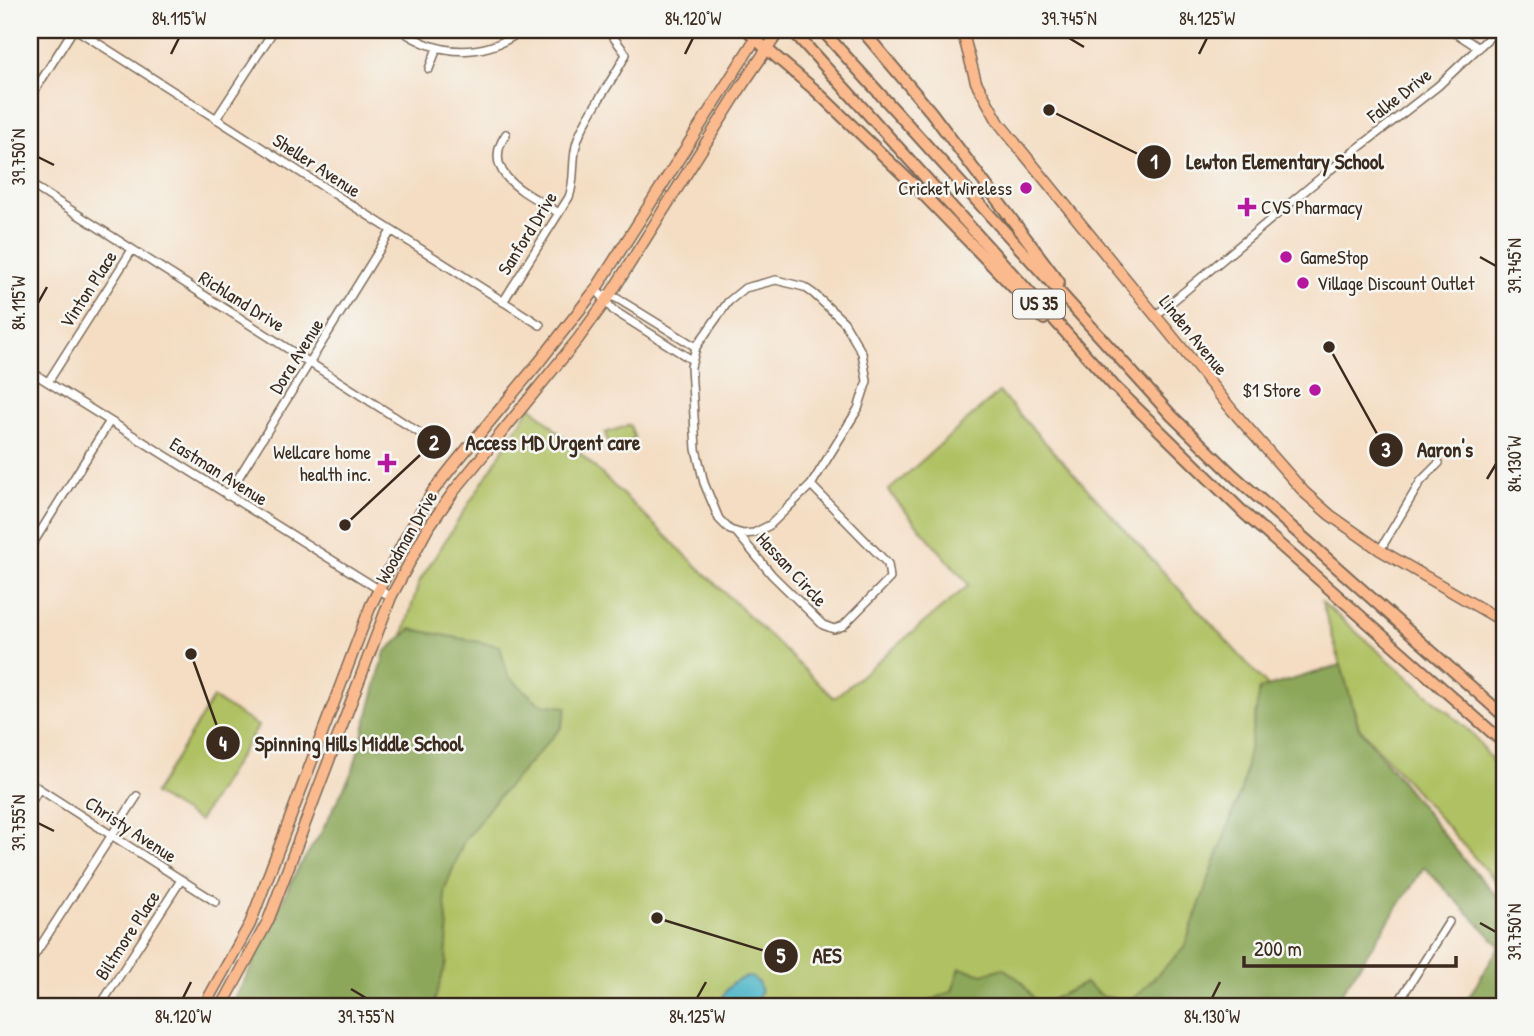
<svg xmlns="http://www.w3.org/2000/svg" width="1534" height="1036" font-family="'Patrick Hand',sans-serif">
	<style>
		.green { fill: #b0c164; stroke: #767641; stroke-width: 2 }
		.forest { fill: #8ca75a; stroke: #64683c; stroke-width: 2 }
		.water { fill: #47b2c5; stroke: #416e72; stroke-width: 2 }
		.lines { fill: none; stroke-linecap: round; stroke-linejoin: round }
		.minor-casing { stroke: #7c6958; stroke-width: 10 }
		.major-casing { stroke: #7c6958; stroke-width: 13 }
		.highway-casing { stroke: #7c6958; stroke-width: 14 }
		.minor { stroke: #fff; stroke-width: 7 }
		.major { stroke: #fbba8d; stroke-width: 10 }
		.highway { stroke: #fbba8d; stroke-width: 10 }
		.ticks { fill: none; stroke: #3b2a1e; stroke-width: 2.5 }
		.poi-dot { fill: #b5179e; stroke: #f6f6f2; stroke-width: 2.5 }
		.labels { text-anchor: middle; stroke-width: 5; stroke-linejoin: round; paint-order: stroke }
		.shield { fill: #f6f6f2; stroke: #73675e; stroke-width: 2 }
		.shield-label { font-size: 18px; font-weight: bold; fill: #3b2a1e }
		.street-label { font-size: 19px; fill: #3b2a1e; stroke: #f6f6f2 }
		.poi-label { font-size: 19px; fill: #3b2a1e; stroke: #f6f6f2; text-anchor: end }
		.leader { fill: none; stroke: #3b2a1e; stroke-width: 2.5 }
		.callout-dot { fill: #3b2a1e; stroke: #f6f6f2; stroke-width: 2.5 }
		.mark-label { font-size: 21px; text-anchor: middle; font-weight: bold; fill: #fff }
		.callout-label { font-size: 21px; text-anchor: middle; font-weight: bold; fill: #3b2a1e; stroke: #f6f6f2; stroke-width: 5; stroke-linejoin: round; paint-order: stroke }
		.neatline { fill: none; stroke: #3b2a1e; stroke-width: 2.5 }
		.ticks-label { font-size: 18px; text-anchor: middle; fill: #3b2a1e }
	</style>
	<rect width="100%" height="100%" fill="#f6f6f2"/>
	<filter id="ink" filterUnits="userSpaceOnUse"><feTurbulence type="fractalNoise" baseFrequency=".0143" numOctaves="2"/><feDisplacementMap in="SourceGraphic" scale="14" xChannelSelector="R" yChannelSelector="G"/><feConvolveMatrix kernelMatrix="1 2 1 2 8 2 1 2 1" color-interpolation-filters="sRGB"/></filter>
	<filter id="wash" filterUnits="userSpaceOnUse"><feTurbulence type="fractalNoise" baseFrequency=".00686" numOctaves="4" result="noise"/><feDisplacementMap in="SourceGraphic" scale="28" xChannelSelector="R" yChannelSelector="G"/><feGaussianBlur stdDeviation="1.57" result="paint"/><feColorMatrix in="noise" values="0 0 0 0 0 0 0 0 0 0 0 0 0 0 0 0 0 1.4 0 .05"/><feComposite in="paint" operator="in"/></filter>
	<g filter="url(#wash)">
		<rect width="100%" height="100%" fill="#f4ddc3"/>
		<path class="green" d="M 999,392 L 1276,695 L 1191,955 L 1152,994 L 1089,1006 L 240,1006 L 349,814 L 419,582 L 531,406 L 834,698 L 969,585 L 888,491 Z
			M 630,425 L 635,439 L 610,448 L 605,433 Z
			M 1322,602 L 1473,734 L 1504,777 L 1504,891 L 1359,727 Z
			M 213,698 L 258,726 L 199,821 L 154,794 Z"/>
		<path class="forest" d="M 411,629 L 500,646 L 508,676 L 540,704 L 567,707 L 561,728 L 493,803 L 463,843 L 444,892 L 448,930 L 446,963 L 433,1006 L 230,1006 L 244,982 L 297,870 L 321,833 L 353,770 L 385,652 Z
			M 1341,665 L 1359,728 L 1465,861 L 1504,904 L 1504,1006 L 1463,1006 L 1500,946 L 1424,867 L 1333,1006 L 1040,1006 L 1085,983 L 1104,997 L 1131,1001 L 1184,948 L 1242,787 L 1260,689 Z
			M 960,968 L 983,974 L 1003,968 L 1021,981 L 1039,1006 L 920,1006 L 952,991 Z"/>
		<path class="water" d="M 751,977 L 758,982 C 764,992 758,999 751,1006 L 718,1006 C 725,991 732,977 751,977 Z"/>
	</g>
	<g filter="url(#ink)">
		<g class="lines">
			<defs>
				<path id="minor" d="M 77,30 L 540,325
					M 401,30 C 439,57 484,58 523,30
					M 1451,30 L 1479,48
					M 429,69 L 437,48
					M 30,98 L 73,30
					M 216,119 L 274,30
					M 506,134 C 478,175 531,195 559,213
					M 30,184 L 437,444
					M 776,280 L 804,287 L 814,294 L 844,322 L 862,353 L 867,381 L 858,409 L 811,485 L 770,525 L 754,533 L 743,534 L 730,530 L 719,519 L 704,483 L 696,449 L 691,367 L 696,347 L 728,302 L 745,288 Z
					M 596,289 L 613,310 L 692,360
					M 607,294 L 618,299 L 696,347
					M 503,302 L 569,197 C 576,179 571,161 577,142 C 586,114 612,83 626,54 L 608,30
					M 1155,316 L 1330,170 L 1438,86 L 1497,30
					M 30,371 L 391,597
					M 48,382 L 132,250
					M 227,496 L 391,231
					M 737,533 L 772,575 L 823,625 L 834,629 L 843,626 L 890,578 L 888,564 L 811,485
					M 30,548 L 110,421
					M 1380,550 L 1421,481 L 1439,463
					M 30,783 L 216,902
					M 30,804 L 39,789
					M 30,962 L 137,796
					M 100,1006 L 181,880
					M 1396,1006 L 1449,922"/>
				<path id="major" d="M 962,30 L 976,82 L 999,123 L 1232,410 L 1305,493 L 1330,515 L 1380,550 L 1504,622
					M 204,1006 L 250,924 L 371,605 L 406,537 L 433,491 L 452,467 L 540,361 L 596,289 L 761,30
					M 222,1006 L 268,921 L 391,597 L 428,528 L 454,491 L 578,339 L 610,295 L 743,84 L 780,30"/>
				<path id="highway" d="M 748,30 L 755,39 L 815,90 L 916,187 L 1044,319
					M 792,30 L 1114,386 L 1245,514 L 1504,743
					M 822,30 L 1172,416 L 1233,475 L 1504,716
					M 862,30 L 931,112 L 1059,282"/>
			</defs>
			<use href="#minor" class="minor-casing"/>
			<use href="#major" class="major-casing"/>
			<use href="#highway" class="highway-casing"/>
			<use href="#minor" class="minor"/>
			<use href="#major" class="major"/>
			<use href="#highway" class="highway"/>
		</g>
	</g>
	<path class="ticks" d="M 1069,38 L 1084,47M 171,54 L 179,38M 685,54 L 693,38M 1199,54 L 1207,38M 38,157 L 54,165M 1480,257 L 1496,266M 38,303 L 47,287M 1487,479 L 1496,464M 38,823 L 54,831M 1480,923 L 1496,932M 351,989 L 366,998M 183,998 L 191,982M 697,998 L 706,982M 1212,998 L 1220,982"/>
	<g class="poi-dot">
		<circle cx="1026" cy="188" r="7"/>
		<path d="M1243.5 196.5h7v7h7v7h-7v7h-7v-7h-7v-7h7z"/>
		<circle cx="1286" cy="257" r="7"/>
		<circle cx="1303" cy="283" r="7"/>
		<circle cx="1315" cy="390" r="7"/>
		<path d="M383.5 452.5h7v7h7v7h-7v7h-7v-7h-7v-7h7z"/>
	</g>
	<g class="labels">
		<rect class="shield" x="1013" y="289.5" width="52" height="29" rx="5"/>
		<g class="shield-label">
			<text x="1039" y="310">US 35</text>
		</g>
		<g class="street-label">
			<text transform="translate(1399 95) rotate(-38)" y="7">Falke Drive</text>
			<text transform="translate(317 165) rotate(33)" y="7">Sheller Avenue</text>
			<text transform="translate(527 233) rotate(-58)" y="7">Sanford Drive</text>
			<text transform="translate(88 289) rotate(-57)" y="7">Vinton Place</text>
			<text transform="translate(242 301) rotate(32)" y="7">Richland Drive</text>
			<text transform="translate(1194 335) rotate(51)" y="7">Linden Avenue</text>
			<text transform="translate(296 356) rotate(-58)" y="7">Dora Avenue</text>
			<text transform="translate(219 471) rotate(32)" y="7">Eastman Avenue</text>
			<text transform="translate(406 537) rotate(-60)" y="7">Woodman Drive</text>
			<text transform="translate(792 569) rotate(47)" y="7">Hassan Circle</text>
			<text transform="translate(131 829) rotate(33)" y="7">Christy Avenue</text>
			<text transform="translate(127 935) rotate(-57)" y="7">Biltmore Place</text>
		</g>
		<g class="poi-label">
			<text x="1012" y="195">Cricket Wireless</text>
			<text x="1261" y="214" text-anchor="start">CVS Pharmacy</text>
			<text x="1300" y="264" text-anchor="start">GameStop</text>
			<text x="1317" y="290" text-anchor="start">Village Discount Outlet</text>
			<text x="1301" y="397">$1 Store</text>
			<text x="371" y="459">Wellcare home<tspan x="371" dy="22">health inc.</tspan></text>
		</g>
	</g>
	<path class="leader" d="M1049 110L1154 162M345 525L434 442M1329 347L1386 450M191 654L223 743M657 918L781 956"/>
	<g class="callout-dot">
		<circle cx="1049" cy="110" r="7"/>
		<circle cx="345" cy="525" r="7"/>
		<circle cx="1329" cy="347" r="7"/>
		<circle cx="191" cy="654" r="7"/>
		<circle cx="657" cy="918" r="7"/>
		<circle cx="1154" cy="162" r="18"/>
		<circle cx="434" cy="442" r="18"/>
		<circle cx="1386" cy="450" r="18"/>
		<circle cx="223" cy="743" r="18"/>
		<circle cx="781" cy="956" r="18"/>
	</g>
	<g class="mark-label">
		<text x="1154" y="169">1</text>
		<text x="434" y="450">2</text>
		<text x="1386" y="457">3</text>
		<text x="223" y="751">4</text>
		<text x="781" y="963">5</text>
	</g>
	<g class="callout-label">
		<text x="1285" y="169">Lewton Elementary School</text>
		<text x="553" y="450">Access MD Urgent care</text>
		<text x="1445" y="457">Aaron's</text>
		<text x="359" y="751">Spinning Hills Middle School</text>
		<text x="827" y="963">AES</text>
	</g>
	<rect width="1534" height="1036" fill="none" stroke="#f6f6f2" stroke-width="77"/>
	<path d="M1244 956v10h212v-10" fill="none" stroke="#3b2a1e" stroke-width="3.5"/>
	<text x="1254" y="956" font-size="21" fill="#3b2a1e" stroke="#f6f6f2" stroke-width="5" paint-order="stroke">200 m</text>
	<rect x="38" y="38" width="1458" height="960" class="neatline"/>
	<g class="ticks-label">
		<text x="179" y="25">84.115°W</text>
		<text x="693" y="25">84.120°W</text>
		<text x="1069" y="25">39.745°N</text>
		<text x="1207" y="25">84.125°W</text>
		<text transform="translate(19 157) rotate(-90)" y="6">39.750°N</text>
		<text transform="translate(1515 266) rotate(-90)" y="6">39.745°N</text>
		<text transform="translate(19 303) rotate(-90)" y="6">84.115°W</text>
		<text transform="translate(1515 464) rotate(-90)" y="6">84.130°W</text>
		<text transform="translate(19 823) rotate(-90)" y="6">39.755°N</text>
		<text transform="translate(1515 932) rotate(-90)" y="6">39.750°N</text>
		<text x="183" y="1023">84.120°W</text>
		<text x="366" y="1023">39.755°N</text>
		<text x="697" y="1023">84.125°W</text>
		<text x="1212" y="1023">84.130°W</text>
	</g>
</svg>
